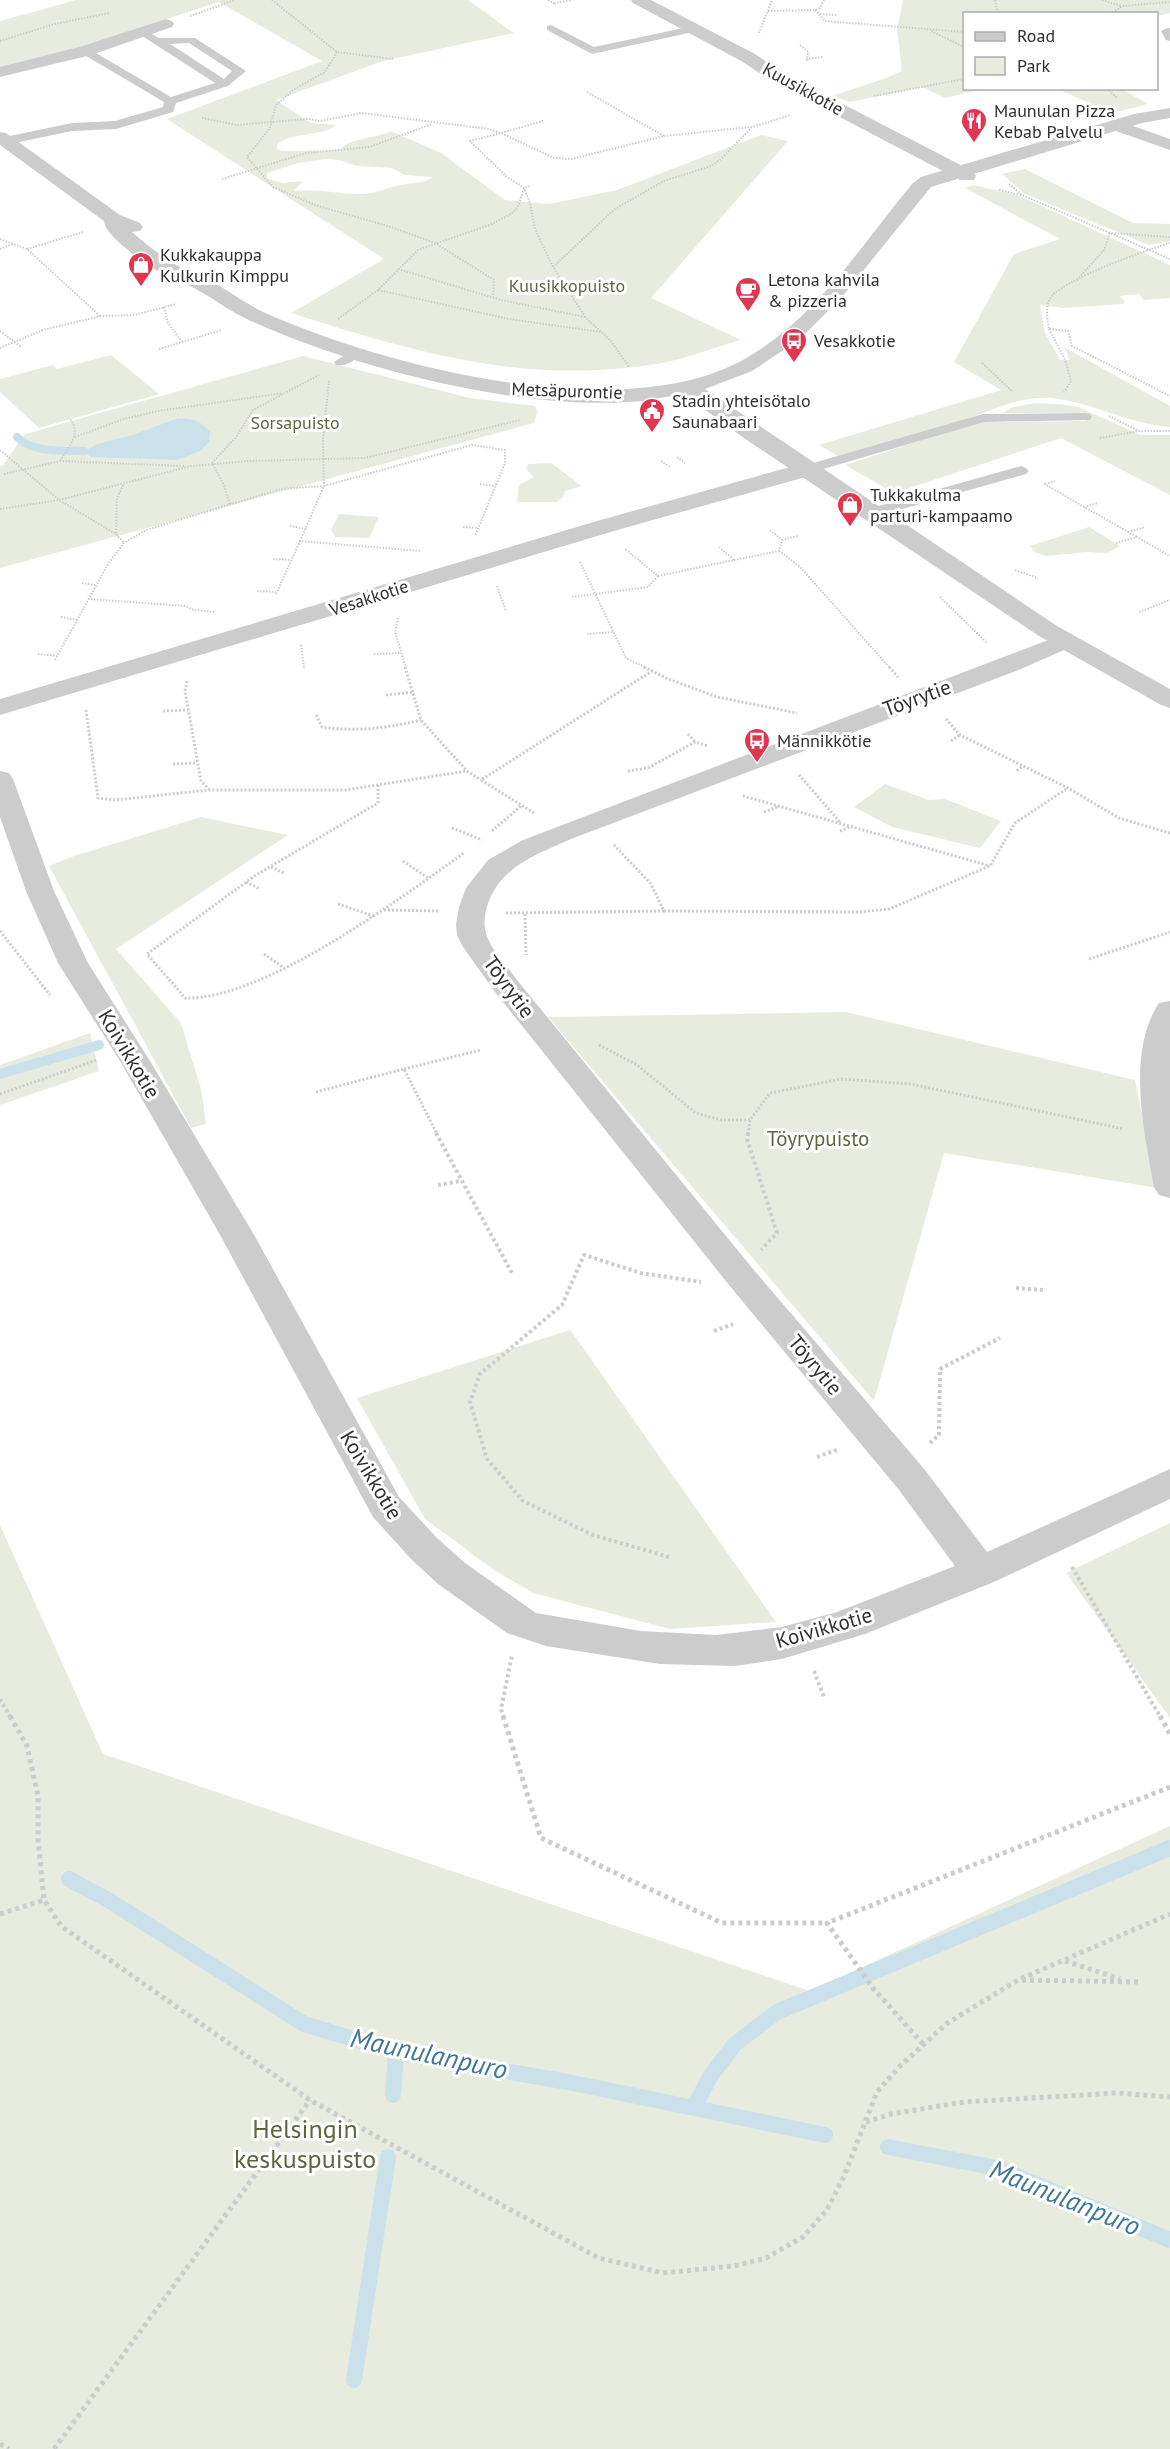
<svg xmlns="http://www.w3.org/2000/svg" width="1170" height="2449" font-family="'PT Sans',sans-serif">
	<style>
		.green { fill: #e7ecde; fill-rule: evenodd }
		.water { fill: #cae1eb }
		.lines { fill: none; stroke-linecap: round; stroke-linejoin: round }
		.stream-far2 { stroke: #cae1eb; stroke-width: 8 }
		.stream-far1 { stroke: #cae1eb; stroke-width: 10 }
		.stream { stroke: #cae1eb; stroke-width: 16 }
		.path-far3 { stroke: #ccc; stroke-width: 2; stroke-dasharray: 1.5 1.5; stroke-linecap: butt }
		.path-far2 { stroke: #ccc; stroke-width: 3; stroke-dasharray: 2 2; stroke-linecap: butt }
		.path-far1 { stroke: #ccc; stroke-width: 4; stroke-dasharray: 3 3; stroke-linecap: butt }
		.path { stroke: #ccc; stroke-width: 5; stroke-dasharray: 4 4; stroke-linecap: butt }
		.service { fill: #ccc; fill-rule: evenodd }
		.minor { fill: #ccc; fill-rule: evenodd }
		.tertiary { fill: #ccc; fill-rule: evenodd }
		.labels { text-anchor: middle; stroke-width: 6; stroke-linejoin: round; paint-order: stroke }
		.far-street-label { font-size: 18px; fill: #2f2f2f; stroke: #fff }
		.far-poi-label { font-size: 18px; fill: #2f2f2f; stroke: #fff; text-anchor: start }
		.far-park-label { font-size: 18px; fill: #566a3d; stroke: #fff }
		.street-label { font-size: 21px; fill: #2f2f2f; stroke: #fff }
		.park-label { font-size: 21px; fill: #566a3d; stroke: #fff }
		.near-park-label { font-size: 26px; fill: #566a3d; stroke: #fff }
		.near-water-label { font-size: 27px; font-style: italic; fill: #3f7790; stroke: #fff }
	</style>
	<rect width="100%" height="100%" fill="#fff"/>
	<path class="green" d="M 76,0 L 468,0 L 514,33 L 383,61 L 276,100 L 311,123 L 336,125 C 319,138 291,131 277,145 L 277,149 L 283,151 L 343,150 L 342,148 C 350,138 378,138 391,131 L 441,153 L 505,200 L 549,204 L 617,190 L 761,135 L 788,141 L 651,298 L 741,340 C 715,347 689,358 662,363 C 528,386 417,353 291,313 L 384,259 L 167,119 L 322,61 L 219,2 L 67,51 L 0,68 L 0,21 ZM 326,159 L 339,160 L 357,166 L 392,168 L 405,175 L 433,177 C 425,183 412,183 401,185 C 387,187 376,194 360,194 C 338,194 318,188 294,191 L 303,181 L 282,183 L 267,178 L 267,173 L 298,163 Z
		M 903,0 L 1170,0 L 1170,13 L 1157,16 L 1156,14 L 964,14 L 964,88 L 982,89 L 945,98 L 922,87 L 850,102 L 832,96 L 886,78 L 902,71 L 897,29 Z
		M 1057,89 L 1122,89 L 1148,104 L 1113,113 Z
		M 1025,169 L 1133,223 L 1170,224 L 1170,241 L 1149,245 L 1025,194 L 1002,174 Z
		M 974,185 L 1020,196 L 1170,265 L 1170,298 L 1144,300 L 1139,294 L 1120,296 L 1125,302 L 1123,304 L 1063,308 L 1040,305 L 1045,333 L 1060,360 L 1070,360 L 1064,347 L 1170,406 L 1170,427 C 1128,424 1092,402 1051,398 C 1021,396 994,409 967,419 C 926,434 882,444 840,457 L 819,445 L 1001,390 L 954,362 L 1014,254 L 1060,239 L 965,188 Z
		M 111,355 L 159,394 L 39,428 L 0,392 L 0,379 L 53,365 L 57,369 Z
		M 303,356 L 470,398 L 535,406 L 537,412 L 534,423 L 0,568 L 0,466 L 3,465 L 25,434 Z
		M 1034,403 L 1059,404 L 1078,407 L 1141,435 L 1170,435 L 1170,495 L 1061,438 L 894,493 L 845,465 L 965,426 L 985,422 L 1086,421 L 1083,413 L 1003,413 L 1010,408 Z
		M 551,463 L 582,486 L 565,491 L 563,497 L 557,502 L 517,502 L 519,485 L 534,477 L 527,470 L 528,464 Z
		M 339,514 L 379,517 L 369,538 L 335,537 L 331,530 Z
		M 1089,527 L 1120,546 L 1107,553 L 1087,552 L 1046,556 L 1035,552 L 1030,546 Z
		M 885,784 L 929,800 L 945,799 L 1001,821 L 980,848 L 892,827 L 854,807 Z
		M 201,817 L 288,835 L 116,949 L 181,1023 L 201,1089 L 206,1124 L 191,1128 L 49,866 L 74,856 Z
		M 846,1012 L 1135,1080 L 1157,1188 L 944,1153 L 874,1401 L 548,1017 Z
		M 90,1033 L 99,1071 L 0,1105 L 0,1065 Z
		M 570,1330 L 581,1345 L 776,1622 L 670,1629 L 533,1593 L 494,1570 L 425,1519 L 357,1398 Z
		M 1170,1523 L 1170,1718 L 1066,1573 Z
		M 0,1525 L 103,1754 L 810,1991 L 1170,1826 L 1170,2449 L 0,2449 Z"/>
	<path class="water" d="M 178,418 C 194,419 200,420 210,432 L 209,442 L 200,451 L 177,460 L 91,457 L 84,451 L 98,444 L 133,435 Z"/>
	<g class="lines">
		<path class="stream-far2" d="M 17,437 C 35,454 61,450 84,451"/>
		<path class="stream-far1" d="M 0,1074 L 99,1045"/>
		<path class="stream" d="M 69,1879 L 110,1901 L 304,2024 L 396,2052 L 568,2082 L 825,2135
			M 393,2095 L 396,2052
			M 694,2107 L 711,2075 L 735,2044 L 777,2012 L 1170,1848
			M 888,2147 L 997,2168 L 1170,2240
			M 354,2380 L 388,2157"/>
		<path class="path-far3" d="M 272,0 L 337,52 L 393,59
			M 548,0 L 556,5
			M 995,0 L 998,14
			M 1102,0 L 1122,6
			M 554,3 L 572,0
			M 815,10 L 825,21 L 964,32
			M 768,11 L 815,10 L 820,8 L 824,0
			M 998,12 L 1012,14
			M 820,14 L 837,15
			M 1110,14 L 1123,6 L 1170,2
			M 190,16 L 235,0
			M 931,31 L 964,47
			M 759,33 L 772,0
			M 0,41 L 55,24 L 109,13
			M 800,45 L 808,52 L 807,62
			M 337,52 L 325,72 L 293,90 L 276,105 L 270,128 L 247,157 L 273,187 L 315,205 L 391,227 L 435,243 L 494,280 L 493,297
			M 806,59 L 823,57
			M 1107,88 L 1117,98
			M 587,92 L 664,136 L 571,159 L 554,158 L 501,133 L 470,141 L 506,176 L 524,188 L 530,203 L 535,229 L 553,267 L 586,318 L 611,341 L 629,367
			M 874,96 L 964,79
			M 202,118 L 237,125 L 309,119 L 320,121 L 362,113 L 489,129 L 501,133 L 543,121
			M 664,136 L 751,127
			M 222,179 L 306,153 L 369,147 L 432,124
			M 1009,184 L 1022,195 L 1170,259
			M 999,190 L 1021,195
			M 83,232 L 27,249 L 100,316
			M 0,239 L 27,249
			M 1170,243 C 1146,250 1065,279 1051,297 C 1045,307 1047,318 1049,329 L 1068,331 L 1072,346 L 1170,396
			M 0,249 L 13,244
			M 553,267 L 615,209 L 664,181 L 711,166 L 721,159 L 752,127 L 791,115
			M 398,269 L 501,300 L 585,317
			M 1077,280 L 1104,250 L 1110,233 L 1170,237
			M 378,290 L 509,319 L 601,332
			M 164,307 L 168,323 L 182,342
			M 338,319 L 378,290 L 418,250 L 492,224 L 511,214 L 518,207 L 524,188 L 530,186
			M 1049,329 L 1065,360 L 1071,381 L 1064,392
			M 0,331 L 21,347
			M 0,348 L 43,330 L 101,316 L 134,315 L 176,304
			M 159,349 L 222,330
			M 982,363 L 1013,392
			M 1109,416 L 1139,431 L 1170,431
			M 75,437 L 124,419 L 158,411 L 283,393
			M 1100,438 L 1139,431
			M 0,450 L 59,500 L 116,534 L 124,543
			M 677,457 L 685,463
			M 60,461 C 68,448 82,433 70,419
			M 661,461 L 670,467
			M 4,474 L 60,461 L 184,466
			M 480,484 L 495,486
			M 1044,484 L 1137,537
			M 1045,484 L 1056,481
			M 230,504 L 223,483 L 212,463 L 236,437 L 253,410 L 319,375
			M 1084,507 L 1098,503
			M 0,509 L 59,500 L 191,466 L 249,461 L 365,458 L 520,420
			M 290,526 L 306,529
			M 463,527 L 478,528
			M 770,530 L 782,540
			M 1128,532 L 1145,527
			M 116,533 L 117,498 L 124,483
			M 300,541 L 324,486 L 472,445 L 505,450 L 505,463 L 475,536
			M 1116,543 L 1137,537 L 1170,556
			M 779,551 L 799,566 L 890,668
			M 273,559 L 291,560
			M 734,560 L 779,551 L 782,540 L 798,536
			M 580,562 L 626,658 L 647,668
			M 1015,570 L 1038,578
			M 658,576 L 734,560 L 718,546
			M 82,583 L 96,585
			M 497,586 L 506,611
			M 257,591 L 276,592
			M 276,594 L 300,541 L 420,551
			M 572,597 L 648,587 L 658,576 L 625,549
			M 940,597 L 986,642
			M 88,599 L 185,606 L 194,610 L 215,612
			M 1139,612 L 1170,600
			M 61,617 L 77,620
			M 398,618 L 395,632 L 406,668
			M 587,634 L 614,632
			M 301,645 L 304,668
			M 38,654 L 57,656
			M 374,654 L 401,653
			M 55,660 L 108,564 L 124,543 L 146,530 L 281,489 L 324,486 L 323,439 L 329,381"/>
		<path class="path-far2" d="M 405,667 L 421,720 L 467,771 L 481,780
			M 644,667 L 666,678 L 717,697 L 797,713
			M 889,667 L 898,677
			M 187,681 L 185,691 L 201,781 L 209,789
			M 386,695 L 413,692
			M 86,710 L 98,798 L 115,800 L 209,790 L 345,790 L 467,771
			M 163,711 L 188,710
			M 316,715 L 322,727 C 356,732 388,728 421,720
			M 946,719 L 960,735 L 1068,788 L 1119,818 L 1170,833
			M 688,734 L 695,742
			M 951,741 L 960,735
			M 173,764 L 197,763
			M 648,768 L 695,742 L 708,746
			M 628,771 L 648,768
			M 1017,771 L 1023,766
			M 799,775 L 840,822
			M 378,785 L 378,803 L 256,875 L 147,954 L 185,998 C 264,1000 399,899 464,853
			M 743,796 L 990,866
			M 764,812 L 780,806
			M 534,813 L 481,780 L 652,671
			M 452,828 L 482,840
			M 492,831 L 522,805
			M 840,831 L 853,826
			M 403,861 L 428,878
			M 271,867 L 284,873
			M 246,882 L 260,889
			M 338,904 L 374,916
			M 384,910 L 439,911
			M 664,911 L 859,912 L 889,909 L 990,866 L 1015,823 L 1068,788
			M 506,913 L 664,911 L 651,884 L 614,845
			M 525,914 L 526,955
			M 0,931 L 50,995
			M 264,954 L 284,968
			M 1089,959 L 1170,932
			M 599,1045 L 637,1065 L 696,1113 L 722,1120 L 750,1120
			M 404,1069 L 481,1050
			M 316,1092 L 404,1069 L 437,1134
			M 0,1094 L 97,1060
			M 748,1134 L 750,1120 L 770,1093 L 841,1079 L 911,1084 L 1124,1129"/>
		<path class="path-far1" d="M 436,1133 L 513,1275
			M 748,1133 L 747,1139 L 777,1233 L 761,1250
			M 438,1185 L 460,1181
			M 1016,1288 L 1043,1290
			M 714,1331 L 733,1324
			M 930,1443 L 939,1435 L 940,1369 L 1000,1338
			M 817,1457 L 839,1449
			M 669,1557 L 593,1535 L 523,1501 L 487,1459 L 470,1402 L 480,1374 L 562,1305 L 584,1255 L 641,1273 L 701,1282
			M 1072,1567 L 1161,1718
			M 814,1671 L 824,1697
			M 0,1699 L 11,1718
			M 504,1718 L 501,1709 L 512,1655"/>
		<path class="path" d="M 10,1716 L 27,1746 L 38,1796 L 38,1839 L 44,1900 L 61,1926 L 310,2100 L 599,2258 L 663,2273 L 734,2266 L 766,2258 L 803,2237 L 827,2210 L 844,2176 L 877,2092 L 898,2068 L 946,2024 L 1018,1980 L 1170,1914
			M 503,1716 L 541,1838 L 722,1923 L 827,1923
			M 1160,1716 L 1170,1734
			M 0,1914 L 44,1900
			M 1065,1961 L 1120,1979
			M 1022,1980 L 1142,1982
			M 923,2044 L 873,1988 L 827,1923 L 1170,1787
			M 866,2122 L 891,2114 L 964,2102 L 1117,2093 L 1170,2097
			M 0,2444 L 9,2449
			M 54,2449 L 310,2100"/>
		<path class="service" d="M 551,25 L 594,47 L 693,26 L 699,29 L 693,32 L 592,54 L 547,30 L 547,26 Z
			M 1167,28 L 1170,28 L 1170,41 L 1166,40 L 1161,31 Z
			M 143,29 L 159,38 L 195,38 L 246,71 L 228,86 L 176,103 L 173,112 L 116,129 L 72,131 L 5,145 L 1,144 L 0,139 L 5,137 L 72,123 L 115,121 L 163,107 L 164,102 L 81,53 L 81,49 L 89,49 L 171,97 L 215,83 L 139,34 L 137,32 ZM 189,43 L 232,71 L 224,79 L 170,44 Z
			M 353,350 L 360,354 C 355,361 345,367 336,365 L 334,362 Z
			M 1085,413 L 1090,414 L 1092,417 L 1090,420 L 984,422 L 813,472 L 803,472 L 800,469 L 803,466 L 983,414 Z
			M 1021,466 L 1026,468 L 1029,471 L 1026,474 L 874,517 L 866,512 L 868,509 Z"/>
		<path class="minor" d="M 631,0 L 651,0 L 755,54 L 783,73 L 974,172 L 976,176 L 974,180 L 960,180 L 771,81 L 743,62 L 633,3 Z
			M 166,19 L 172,21 L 174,24 L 172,27 L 91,55 L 0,77 L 0,67 L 79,47 Z
			M 1116,120 L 1170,139 L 1170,150 L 1110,129 L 1107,125 L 1110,121 Z
			M 808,462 L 816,464 L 819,469 L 816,474 L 614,531 L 0,715 L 0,699 L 597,521 Z
			M 1064,634 L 1073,636 L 1076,641 L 1073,646 L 1021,669 L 571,839 C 538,854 503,865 489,901 C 485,911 483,923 486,933 C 491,951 507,965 517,980 L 753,1269 L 925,1470 L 987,1552 L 1170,1469 L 1170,1499 L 994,1582 L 865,1634 L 782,1659 L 735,1666 L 660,1664 L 546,1646 L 507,1633 L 438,1584 L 411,1559 L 373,1517 L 219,1233 L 120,1061 L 58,963 L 26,891 L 0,817 L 0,771 L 9,773 L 13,779 L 54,891 L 88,963 L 150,1061 L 253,1233 L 399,1497 L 437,1538 L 465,1563 L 536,1613 L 641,1631 L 716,1635 L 782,1627 L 837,1612 L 955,1566 L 899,1490 L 729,1285 L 495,992 L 463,947 L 457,935 L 456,924 L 459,907 L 466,888 L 488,860 L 523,840 Z
			M 1170,1001 L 1170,1198 L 1159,1195 L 1154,1187 C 1144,1132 1126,1053 1159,1003 Z"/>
		<path class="tertiary" d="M 1170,108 L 1170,118 L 1142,123 L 931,187 L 841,298 L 800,339 L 752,371 L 705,389 L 1057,626 L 1170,689 L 1170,708 L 1161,705 L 1039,636 L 744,438 L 683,394 C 670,396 656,399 643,401 C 524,412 359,370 251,321 C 230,312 212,297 192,287 C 185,283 178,282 171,279 C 155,270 105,238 104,221 L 0,145 L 0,132 L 6,133 L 120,215 L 140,223 L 143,227 L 140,231 L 132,232 C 147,245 162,257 180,267 C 190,273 202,276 213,282 C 230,292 245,303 263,312 C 384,366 616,426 739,362 C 813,323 860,247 912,184 L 921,177 L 1134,114 Z"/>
	</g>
	<defs>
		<symbol id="restaurant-pin" viewBox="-11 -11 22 30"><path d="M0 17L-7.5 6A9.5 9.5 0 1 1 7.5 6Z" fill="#e13650" stroke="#fff"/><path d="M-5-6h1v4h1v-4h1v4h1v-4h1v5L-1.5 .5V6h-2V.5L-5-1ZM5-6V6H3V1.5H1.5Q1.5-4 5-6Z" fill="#fff"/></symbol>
		<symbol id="shop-pin" viewBox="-11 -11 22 30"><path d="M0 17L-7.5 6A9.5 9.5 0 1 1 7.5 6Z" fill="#e13650" stroke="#fff"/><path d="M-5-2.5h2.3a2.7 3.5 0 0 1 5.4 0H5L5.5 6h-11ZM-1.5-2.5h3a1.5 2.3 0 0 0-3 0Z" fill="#fff"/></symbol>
		<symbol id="cafe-pin" viewBox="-11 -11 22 30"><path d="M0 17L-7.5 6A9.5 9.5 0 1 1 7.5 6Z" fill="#e13650" stroke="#fff"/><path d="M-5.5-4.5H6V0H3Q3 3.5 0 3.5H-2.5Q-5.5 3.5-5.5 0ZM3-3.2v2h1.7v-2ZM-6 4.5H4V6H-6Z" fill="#fff"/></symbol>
		<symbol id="bus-pin" viewBox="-11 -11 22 30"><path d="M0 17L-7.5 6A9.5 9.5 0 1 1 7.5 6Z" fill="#e13650" stroke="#fff"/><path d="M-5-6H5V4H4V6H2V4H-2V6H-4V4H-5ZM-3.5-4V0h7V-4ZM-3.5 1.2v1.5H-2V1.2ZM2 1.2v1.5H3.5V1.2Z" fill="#fff"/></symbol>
		<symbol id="civic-pin" viewBox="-11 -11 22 30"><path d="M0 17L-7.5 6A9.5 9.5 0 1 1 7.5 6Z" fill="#e13650" stroke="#fff"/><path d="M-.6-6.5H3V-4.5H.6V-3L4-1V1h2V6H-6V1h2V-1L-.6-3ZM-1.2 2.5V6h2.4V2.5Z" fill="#fff"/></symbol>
	</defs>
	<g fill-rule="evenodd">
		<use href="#restaurant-pin" x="959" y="106" width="30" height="40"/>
		<use href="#shop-pin" x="126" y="250" width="30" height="40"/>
		<use href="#cafe-pin" x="733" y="275" width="30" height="40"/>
		<use href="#bus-pin" x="779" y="326" width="30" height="40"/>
		<use href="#civic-pin" x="637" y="396" width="30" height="40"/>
		<use href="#shop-pin" x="835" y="490" width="30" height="40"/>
		<use href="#bus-pin" x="742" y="726" width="30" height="40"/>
	</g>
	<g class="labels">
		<g class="far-street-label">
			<text transform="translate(803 89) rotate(29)" y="6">Kuusikkotie</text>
			<text transform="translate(567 391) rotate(2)" y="6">Metsäpurontie</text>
			<text transform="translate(369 598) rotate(-18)" y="6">Vesakkotie</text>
		</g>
		<g class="far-poi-label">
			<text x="994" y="117">Maunulan Pizza<tspan x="994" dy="21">Kebab Palvelu</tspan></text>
			<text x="160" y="261">Kukkakauppa<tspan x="160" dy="21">Kulkurin Kimppu</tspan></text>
			<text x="768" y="286">Letona kahvila<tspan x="768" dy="21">&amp; pizzeria</tspan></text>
			<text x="814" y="347">Vesakkotie</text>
			<text x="672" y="407">Stadin yhteisötalo<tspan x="672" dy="21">Saunabaari</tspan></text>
			<text x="870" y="501">Tukkakulma<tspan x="870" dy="21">parturi-kampaamo</tspan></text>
			<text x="777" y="747">Männikkötie</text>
		</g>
		<g class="far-park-label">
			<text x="567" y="292">Kuusikkopuisto</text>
			<text x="295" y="429">Sorsapuisto</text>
		</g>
		<g class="street-label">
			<text transform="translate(917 698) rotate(-20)" y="7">Töyrytie</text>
			<text transform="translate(509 987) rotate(54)" y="7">Töyrytie</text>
			<text transform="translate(129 1054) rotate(59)" y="7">Koivikkotie</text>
			<text transform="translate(815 1365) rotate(50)" y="7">Töyrytie</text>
			<text transform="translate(371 1475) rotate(59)" y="7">Koivikkotie</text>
			<text transform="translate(824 1628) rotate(-16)" y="7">Koivikkotie</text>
		</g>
		<g class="park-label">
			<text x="818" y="1146">Töyrypuisto</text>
		</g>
		<g class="near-park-label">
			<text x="305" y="2138">Helsingin<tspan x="305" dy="30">keskuspuisto</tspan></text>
		</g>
		<g class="near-water-label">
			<text transform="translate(429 2054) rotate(12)" y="9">Maunulanpuro</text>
			<text transform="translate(1065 2198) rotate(22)" y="9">Maunulanpuro</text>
		</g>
	</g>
	<rect x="963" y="12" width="195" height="78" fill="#ffffff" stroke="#acacac" stroke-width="1.5"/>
	<rect x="975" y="32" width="30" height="9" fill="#cccccc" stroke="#acacac" stroke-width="1.5"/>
	<text x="1017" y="42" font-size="18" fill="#2f2f2f">Road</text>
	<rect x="975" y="57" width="30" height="18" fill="#e7ecde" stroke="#acacac" stroke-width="1.5"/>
	<text x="1017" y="72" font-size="18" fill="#2f2f2f">Park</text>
</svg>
